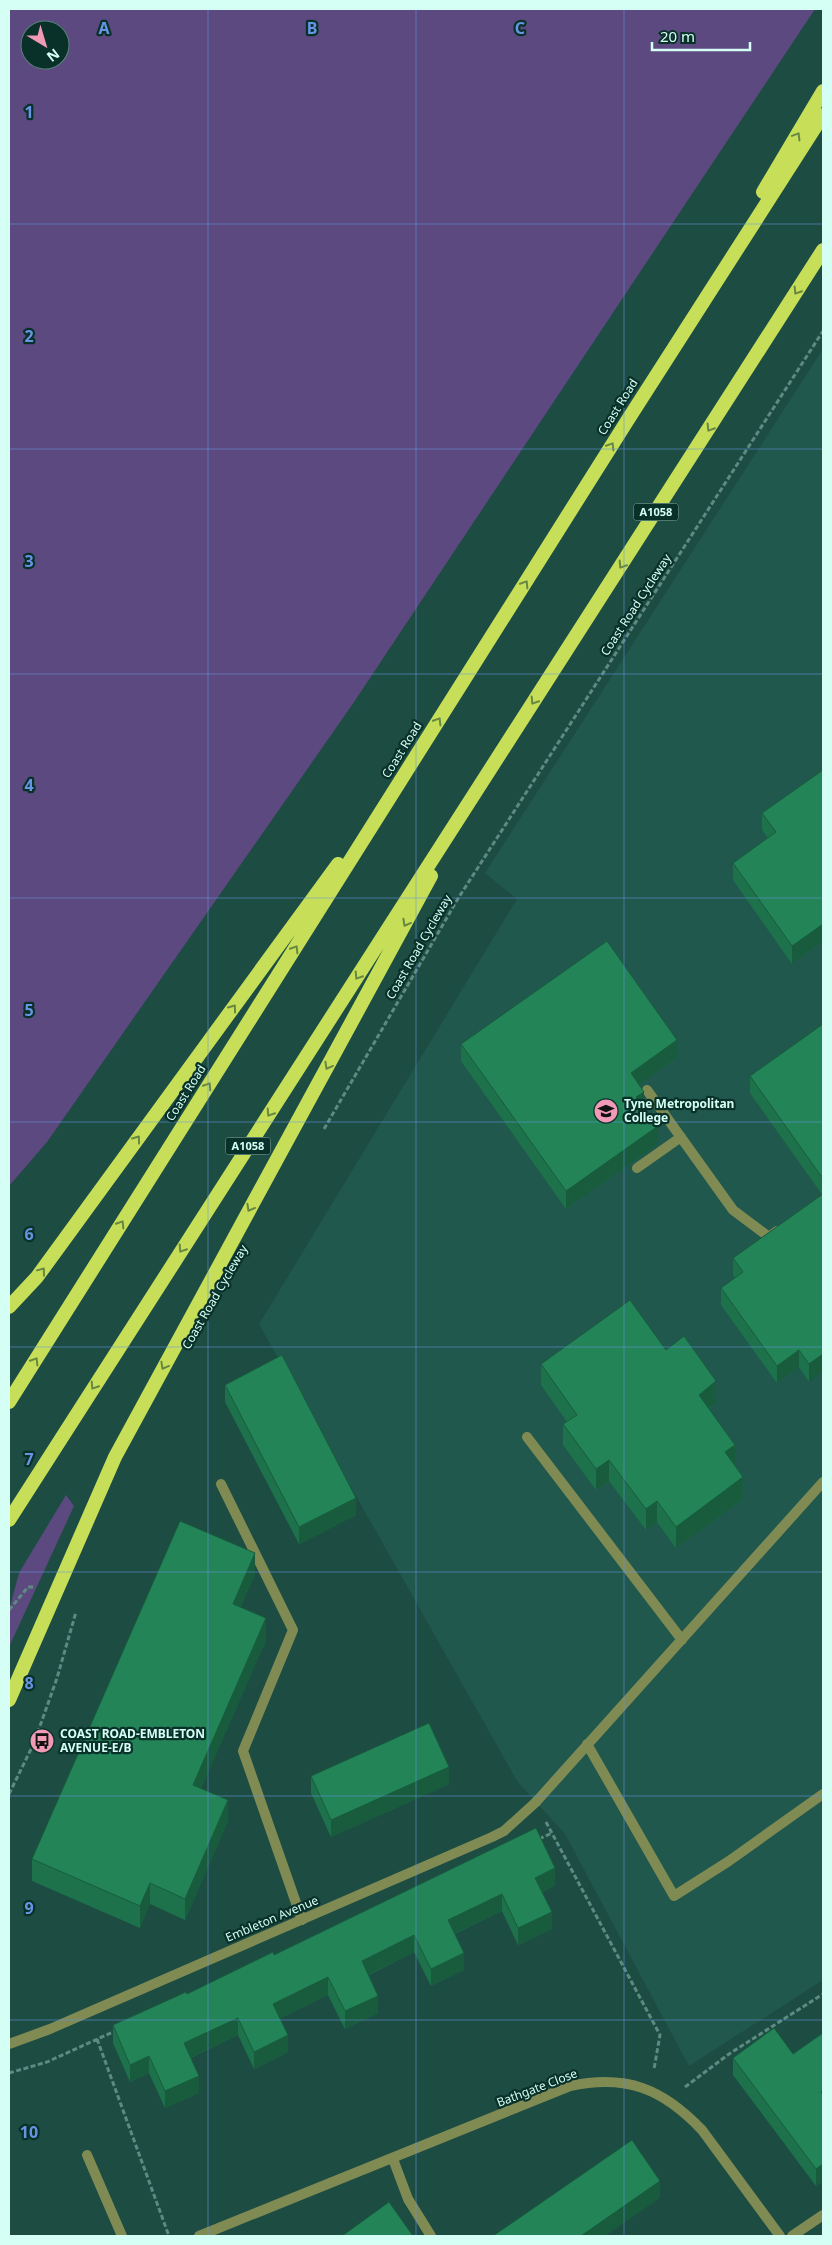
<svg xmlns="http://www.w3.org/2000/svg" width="832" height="2245" font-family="'Noto Sans',sans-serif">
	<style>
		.built { fill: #21584d }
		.green { fill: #5c4980; fill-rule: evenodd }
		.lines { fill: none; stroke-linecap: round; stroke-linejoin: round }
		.path { stroke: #5d8a81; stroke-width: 3; stroke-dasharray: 5 2.5; stroke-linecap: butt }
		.service { stroke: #808b54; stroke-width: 10 }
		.minor { stroke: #808b54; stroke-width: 10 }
		.trunk { stroke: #c7df58; stroke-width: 14 }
		.wall { fill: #1d724b }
		.shaded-wall { fill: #185c3d }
		.building { fill: #228457; stroke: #185c3d }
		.oneway { stroke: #688841 }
		.grid { fill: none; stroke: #6795e3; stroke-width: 1; stroke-opacity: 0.55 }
		.labels { text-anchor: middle; stroke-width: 4.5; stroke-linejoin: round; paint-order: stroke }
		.shield { fill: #09312a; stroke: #98c1b7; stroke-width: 1 }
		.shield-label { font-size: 11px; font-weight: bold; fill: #d5fff4 }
		.street-label { font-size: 12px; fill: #d5fff4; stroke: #09312a }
		.poi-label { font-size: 12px; font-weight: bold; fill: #d5fff4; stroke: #09312a; text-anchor: start }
		.grid-label { font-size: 16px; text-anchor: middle; font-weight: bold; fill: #6795e3; stroke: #09312a; stroke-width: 4.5; stroke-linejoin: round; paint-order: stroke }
	</style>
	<rect width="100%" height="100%" fill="#1d4c43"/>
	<path class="built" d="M 823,349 L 823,1980 L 689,2066 L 565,1834 L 517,1781 L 259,1324 L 517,899 L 485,873 Z"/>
	<path class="green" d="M 9,9 L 815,9 L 352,705 L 47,1142 L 9,1186 ZM 30,30 L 60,30 L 60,60 L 30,60 Z
		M 66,1495 L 74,1506 L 9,1647 L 9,1610 L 19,1573 Z"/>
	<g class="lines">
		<path class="path" d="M 324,1129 L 459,897 L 823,331
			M 9,1610 L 28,1587 L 33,1587
			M 9,1794 L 34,1743 L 57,1678 L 76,1612
			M 546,1822 L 660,2035 L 654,2069
			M 539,1839 L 552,1833
			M 97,2039 L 169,2236
			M 9,2073 L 47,2062 L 115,2031
			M 685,2087 L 729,2054 L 823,1994"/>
		<path class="service" d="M 647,1090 L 733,1210 L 769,1237 L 777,1231
			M 637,1168 L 681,1137
			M 527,1437 L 682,1640
			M 221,1484 L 293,1630 L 243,1751 L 302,1920
			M 587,1744 L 674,1896 L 729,1861 L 823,1794
			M 536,1802 L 823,1482"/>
		<path class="minor" d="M 9,2044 L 50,2029 L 492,1837 L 504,1831 L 536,1802
			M 87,2155 L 122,2236
			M 393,2159 L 408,2199 L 431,2236
			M 199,2236 L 570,2086 C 627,2074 663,2089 702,2130 L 780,2236
			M 792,2236 L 823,2215"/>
		<path class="trunk" d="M 763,192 L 823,91
			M 9,1307 L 37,1277 L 338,864
			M 9,1402 L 629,418 L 823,115
			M 9,1520 L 823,250
			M 9,1700 L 115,1457 L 431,876"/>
	</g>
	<path class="wall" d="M 823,770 L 823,941 L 792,964 L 733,880 L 733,863 L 768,838 L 762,830 L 762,813 Z
		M 823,1024 L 823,1194 L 821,1193 L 750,1093 L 750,1076 Z
		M 461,1044 L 677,1057 L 639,1085 L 644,1107 L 658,1144 L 566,1209 L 461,1061 Z
		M 823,1194 L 809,1382 L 799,1367 L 777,1383 L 721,1305 L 721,1288 L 735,1278 L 733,1275 L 733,1258 Z
		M 666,1350 L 716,1403 L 709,1409 L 735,1465 L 743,1499 L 676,1548 L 657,1522 L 646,1530 L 609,1481 L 596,1490 L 563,1445 L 563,1424 L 567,1422 L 541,1385 L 541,1364 Z
		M 225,1385 L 356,1515 L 299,1544 L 225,1402 Z
		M 255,1575 L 240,1607 L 266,1640 L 201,1788 L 228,1821 L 185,1920 L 150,1904 L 140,1928 L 32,1881 L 32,1859 Z
		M 311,1776 L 449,1784 L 331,1837 L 311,1793 Z
		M 536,1828 L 555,1885 L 542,1892 L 552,1929 L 518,1945 L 502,1911 L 455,1934 L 464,1970 L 431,1986 L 414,1952 L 369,1975 L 378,2013 L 345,2029 L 328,1995 L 280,2018 L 288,2052 L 254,2069 L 238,2035 L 191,2058 L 199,2093 L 165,2108 L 149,2073 L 130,2082 L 113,2043 L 113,2025 L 187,1994 L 274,1955 Z
		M 823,2033 L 823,2181 L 816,2186 L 733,2075 L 733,2058 L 793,2054 Z"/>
	<path class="shaded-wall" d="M 823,924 L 823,941 L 792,964 L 792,946 Z
		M 677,1040 L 677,1057 L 631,1091 L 631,1073 Z
		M 644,1092 L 644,1109 L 636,1097 Z
		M 658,1126 L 658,1144 L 566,1209 L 566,1191 Z
		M 799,1350 L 799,1367 L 777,1383 L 777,1366 Z
		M 823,1354 L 823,1371 L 809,1382 L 809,1364 Z
		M 716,1381 L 716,1403 L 699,1416 L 699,1395 Z
		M 735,1445 L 735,1466 L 725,1452 Z
		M 609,1460 L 609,1481 L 596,1490 L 596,1469 Z
		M 743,1477 L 743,1499 L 676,1548 L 676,1527 Z
		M 356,1498 L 356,1515 L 299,1544 L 299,1527 Z
		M 657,1501 L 657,1522 L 646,1530 L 646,1509 Z
		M 255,1553 L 255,1575 L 233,1625 L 233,1604 Z
		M 266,1618 L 266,1640 L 193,1806 L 193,1785 Z
		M 449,1767 L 449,1784 L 331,1837 L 331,1820 Z
		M 228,1800 L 228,1821 L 185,1920 L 185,1899 Z
		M 555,1868 L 555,1885 L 535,1895 L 535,1878 Z
		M 150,1883 L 150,1904 L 140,1928 L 140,1906 Z
		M 502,1894 L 502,1911 L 448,1937 L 448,1920 Z
		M 552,1912 L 552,1929 L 518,1945 L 518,1928 Z
		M 414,1935 L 414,1952 L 362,1978 L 362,1961 Z
		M 464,1953 L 464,1970 L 431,1986 L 431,1969 Z
		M 328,1977 L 328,1995 L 273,2021 L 273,2004 Z
		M 378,1996 L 378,2013 L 345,2029 L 345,2011 Z
		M 238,2018 L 238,2035 L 184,2061 L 184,2043 Z
		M 288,2035 L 288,2052 L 254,2069 L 254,2052 Z
		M 149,2056 L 149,2073 L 130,2082 L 130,2065 Z
		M 199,2076 L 199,2093 L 165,2108 L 165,2091 Z
		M 823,2164 L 823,2181 L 816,2186 L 816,2169 Z
		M 660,2181 L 660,2198 L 605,2236 L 581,2236 Z"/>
	<path class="building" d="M 823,770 L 823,924 L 792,946 L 733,863 L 776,832 L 762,813 Z
		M 607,941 L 677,1040 L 631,1073 L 644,1092 L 636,1097 L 658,1126 L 566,1191 L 461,1044 Z
		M 823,1024 L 823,1176 L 821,1176 L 750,1076 Z
		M 823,1194 L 823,1354 L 809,1364 L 799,1350 L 777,1366 L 721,1288 L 743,1272 L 733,1258 Z
		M 630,1300 L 666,1350 L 684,1336 L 716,1381 L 699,1395 L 735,1445 L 725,1452 L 743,1477 L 676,1527 L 657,1501 L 646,1509 L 609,1460 L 596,1469 L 563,1424 L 577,1415 L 541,1364 Z
		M 282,1355 L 356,1498 L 299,1527 L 225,1385 Z
		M 180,1521 L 255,1553 L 233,1604 L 266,1618 L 193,1785 L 228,1800 L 185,1899 L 150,1883 L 140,1906 L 32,1859 Z
		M 429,1723 L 449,1767 L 331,1820 L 311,1776 Z
		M 536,1828 L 555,1868 L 535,1878 L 552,1912 L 518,1928 L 502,1894 L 448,1920 L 464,1953 L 431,1969 L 414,1935 L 362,1961 L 378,1996 L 345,2011 L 328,1977 L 273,2004 L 288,2035 L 254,2052 L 238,2018 L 184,2043 L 199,2076 L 165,2091 L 149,2056 L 130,2065 L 113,2025 L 186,1992 L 187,1994 L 273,1952 L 274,1955 Z
		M 774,2028 L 793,2054 L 823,2033 L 823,2090 L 821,2092 L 823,2095 L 823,2164 L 816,2169 L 733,2058 Z
		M 632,2140 L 660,2181 L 581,2236 L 493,2236 Z
		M 389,2202 L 413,2236 L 342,2236 Z"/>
	<defs><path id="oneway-chevron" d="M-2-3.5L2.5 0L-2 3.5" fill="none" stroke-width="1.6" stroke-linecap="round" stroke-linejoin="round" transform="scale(1.25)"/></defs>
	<g class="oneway">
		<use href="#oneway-chevron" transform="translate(797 136) rotate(-59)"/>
		<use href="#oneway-chevron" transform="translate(797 291) rotate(122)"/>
		<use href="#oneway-chevron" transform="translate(710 428) rotate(122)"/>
		<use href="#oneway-chevron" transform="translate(611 446) rotate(-58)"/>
		<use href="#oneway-chevron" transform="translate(622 565) rotate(123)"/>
		<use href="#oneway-chevron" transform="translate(525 584) rotate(-58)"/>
		<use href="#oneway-chevron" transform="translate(534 701) rotate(123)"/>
		<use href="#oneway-chevron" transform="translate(438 721) rotate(-58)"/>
		<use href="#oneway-chevron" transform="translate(406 923) rotate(119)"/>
		<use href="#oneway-chevron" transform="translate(295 949) rotate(-58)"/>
		<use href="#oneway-chevron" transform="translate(358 976) rotate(123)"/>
		<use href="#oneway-chevron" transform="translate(233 1008) rotate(-54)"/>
		<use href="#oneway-chevron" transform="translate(328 1066) rotate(119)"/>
		<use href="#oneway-chevron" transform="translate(208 1086) rotate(-58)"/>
		<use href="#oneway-chevron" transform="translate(270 1113) rotate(123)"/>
		<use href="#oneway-chevron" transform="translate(137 1139) rotate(-54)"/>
		<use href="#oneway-chevron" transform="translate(250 1208) rotate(119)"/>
		<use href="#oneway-chevron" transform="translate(121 1224) rotate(-58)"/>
		<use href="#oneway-chevron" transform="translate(182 1249) rotate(123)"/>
		<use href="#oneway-chevron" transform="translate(42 1271) rotate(-53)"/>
		<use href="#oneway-chevron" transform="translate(35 1361) rotate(-58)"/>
		<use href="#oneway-chevron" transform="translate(164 1366) rotate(119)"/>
		<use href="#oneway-chevron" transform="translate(94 1386) rotate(123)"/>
	</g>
	<path class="grid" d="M 208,9 L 208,2236M 416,9 L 416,2236M 624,9 L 624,2236M 9,224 L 823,224M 9,449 L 823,449M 9,674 L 823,674M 9,898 L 823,898M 9,1122 L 823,1122M 9,1347 L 823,1347M 9,1572 L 823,1572M 9,1796 L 823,1796M 9,2020 L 823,2020"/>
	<defs>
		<symbol id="university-disc" viewBox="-11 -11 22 22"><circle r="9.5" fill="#f09ab6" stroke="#09312a"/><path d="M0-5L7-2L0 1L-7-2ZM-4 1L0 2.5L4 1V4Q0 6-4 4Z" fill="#111"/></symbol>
		<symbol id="bus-disc" viewBox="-11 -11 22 22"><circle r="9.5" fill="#f09ab6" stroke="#09312a"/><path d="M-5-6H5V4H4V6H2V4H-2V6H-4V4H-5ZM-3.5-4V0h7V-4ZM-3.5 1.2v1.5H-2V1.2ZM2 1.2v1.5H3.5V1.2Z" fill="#111"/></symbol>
	</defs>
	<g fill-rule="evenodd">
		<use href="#university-disc" x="592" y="1097" width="28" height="28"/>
		<use href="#bus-disc" x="28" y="1727" width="28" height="28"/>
	</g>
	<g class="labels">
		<g class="shield">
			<rect x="633.5" y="503.5" width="45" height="17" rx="4"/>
			<rect x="225.5" y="1137.5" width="45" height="17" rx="4"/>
		</g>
		<g class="shield-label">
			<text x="656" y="516">A1058</text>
			<text x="248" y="1150">A1058</text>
		</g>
		<g class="street-label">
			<text transform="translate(618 407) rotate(-58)" y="4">Coast Road</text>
			<text transform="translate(636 605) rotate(-57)" y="4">Coast Road Cycleway</text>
			<text transform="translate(402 750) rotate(-58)" y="4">Coast Road</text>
			<text transform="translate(419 947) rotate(-60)" y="4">Coast Road Cycleway</text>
			<text transform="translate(186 1093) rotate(-58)" y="4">Coast Road</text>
			<text transform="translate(215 1297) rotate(-60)" y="4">Coast Road Cycleway</text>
			<text transform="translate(272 1919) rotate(-23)" y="4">Embleton Avenue</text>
			<text transform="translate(537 2088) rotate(-21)" y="4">Bathgate Close</text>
		</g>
		<g class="poi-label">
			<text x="624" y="1108">Tyne Metropolitan<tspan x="624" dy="14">College</tspan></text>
			<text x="60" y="1738">COAST ROAD-EMBLETON<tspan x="60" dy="14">AVENUE-E/B</tspan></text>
		</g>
	</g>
	<g class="grid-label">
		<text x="104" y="34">A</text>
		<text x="312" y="34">B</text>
		<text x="520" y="34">C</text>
		<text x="29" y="118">1</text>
		<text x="29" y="342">2</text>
		<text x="29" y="567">3</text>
		<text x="29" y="791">4</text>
		<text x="29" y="1016">5</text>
		<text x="29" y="1240">6</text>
		<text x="29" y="1465">7</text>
		<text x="29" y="1689">8</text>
		<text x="29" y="1914">9</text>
		<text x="29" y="2138">10</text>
	</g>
	<rect width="832" height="2245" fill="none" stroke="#d5fff4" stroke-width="20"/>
	<g transform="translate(45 45) rotate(142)"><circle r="24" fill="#09312a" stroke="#5b837b"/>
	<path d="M0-4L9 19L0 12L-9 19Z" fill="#f09ab6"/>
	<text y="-8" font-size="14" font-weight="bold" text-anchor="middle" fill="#d5fff4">N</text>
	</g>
	<path d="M652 42v8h98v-8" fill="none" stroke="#d5fff4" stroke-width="2.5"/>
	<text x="660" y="42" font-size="15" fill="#d5fff4" stroke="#09312a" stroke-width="4" paint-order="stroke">20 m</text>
</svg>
